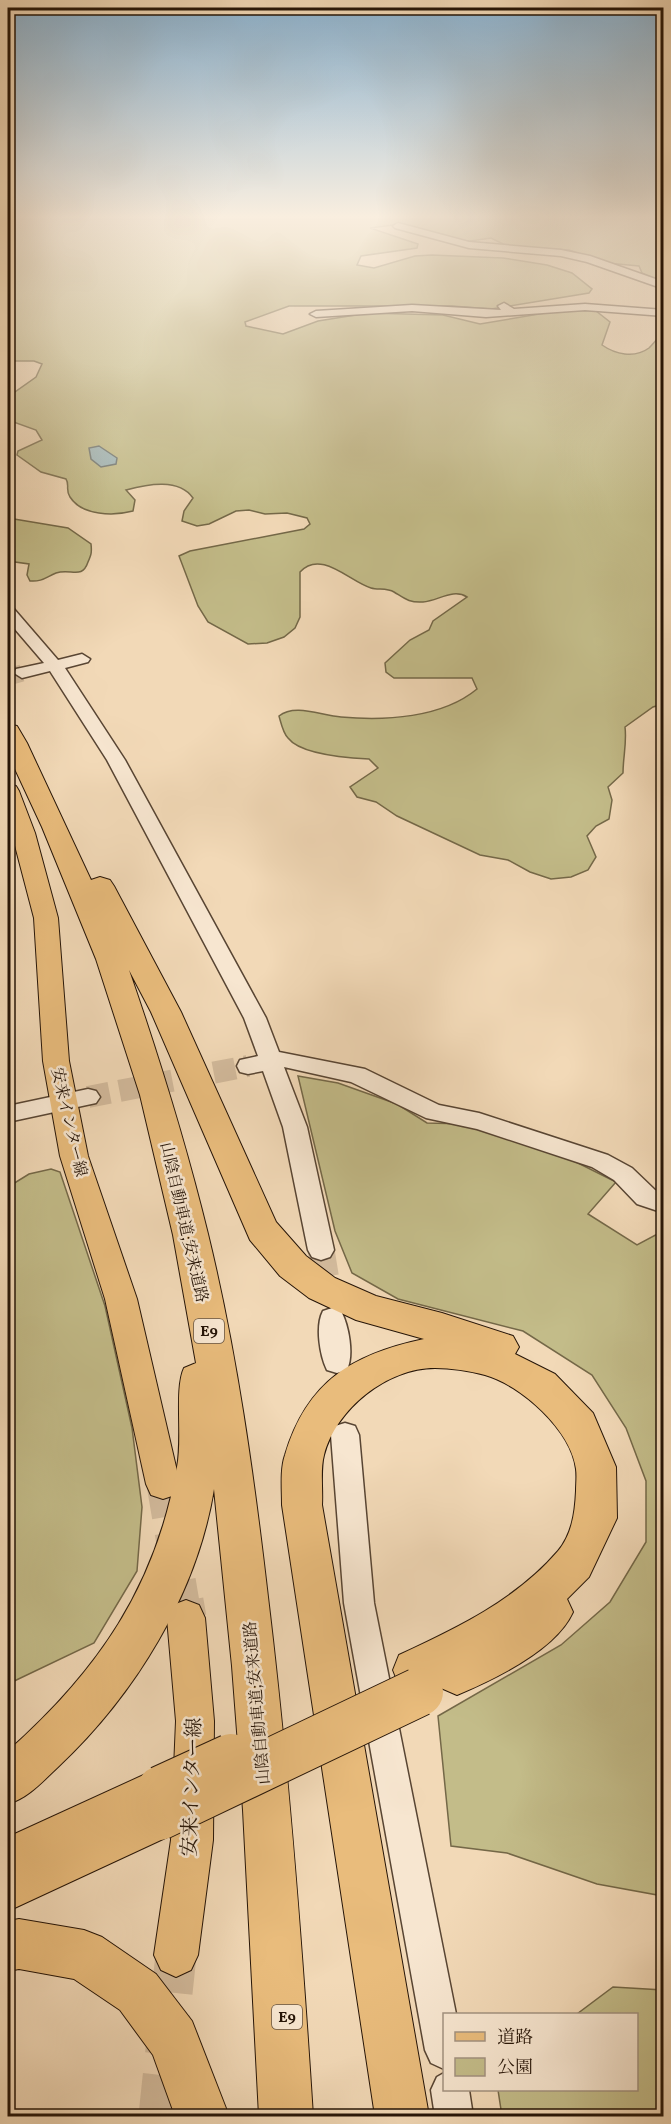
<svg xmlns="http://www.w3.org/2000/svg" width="671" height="2124" font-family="Vollkorn,'Noto Serif JP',serif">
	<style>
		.green { fill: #c3bc89; stroke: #746848; stroke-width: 1.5 }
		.water { fill: #a0b7b9; stroke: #6f7672; stroke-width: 1.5 }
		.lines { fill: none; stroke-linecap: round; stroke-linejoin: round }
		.minor-tunnel-far2 { stroke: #d3bb9d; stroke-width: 17; stroke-dasharray: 17 9; stroke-linecap: butt }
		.minor-tunnel-far1 { stroke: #d3bb9d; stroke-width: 22; stroke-dasharray: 22 10; stroke-linecap: butt }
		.minor-tunnel { stroke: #d3bb9d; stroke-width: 27; stroke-dasharray: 27 14; stroke-linecap: butt }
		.major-tunnel-far1 { stroke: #d3bb9d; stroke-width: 33; stroke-dasharray: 33 16; stroke-linecap: butt }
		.major-tunnel { stroke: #d3bb9d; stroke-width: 41; stroke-dasharray: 41 21; stroke-linecap: butt }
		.minor-casing { stroke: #584533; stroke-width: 3 }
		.major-casing { stroke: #251407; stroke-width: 2 }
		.highway-casing { stroke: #251407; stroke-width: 2 }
		.minor { fill: #f7e6d0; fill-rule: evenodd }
		.major { fill: #e9bc7c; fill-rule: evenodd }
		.highway { fill: #e9bc7c; fill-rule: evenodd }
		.highway-bridge-casing { stroke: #251407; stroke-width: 50; stroke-linecap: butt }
		.highway-bridge { stroke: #e9bc7c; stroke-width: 48 }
		.labels { text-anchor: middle; stroke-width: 5; stroke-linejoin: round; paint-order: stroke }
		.shield { fill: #f7e6d0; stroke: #645343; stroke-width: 1.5 }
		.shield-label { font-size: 15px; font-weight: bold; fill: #251407 }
		.street-label { font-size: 16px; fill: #251407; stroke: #f7e6d0 }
		.near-street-label { font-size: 20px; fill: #251407; stroke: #f7e6d0 }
	</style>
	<rect width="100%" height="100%" fill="#f2d9b7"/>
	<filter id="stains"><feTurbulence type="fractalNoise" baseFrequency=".00333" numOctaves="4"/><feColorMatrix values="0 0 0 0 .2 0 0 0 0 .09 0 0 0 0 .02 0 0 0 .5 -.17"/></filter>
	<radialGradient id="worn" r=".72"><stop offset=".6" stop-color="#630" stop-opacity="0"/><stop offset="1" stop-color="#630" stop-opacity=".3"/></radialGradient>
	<path class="green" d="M 8,219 L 663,219 L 663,283 L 642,273 L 639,266 L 607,263 L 569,250 L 507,246 L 491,238 L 463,242 L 401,224 L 370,228 L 418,244 L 417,248 L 361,256 L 357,265 L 374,268 L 415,256 L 432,255 L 503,258 L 547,265 L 572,273 L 592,289 L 589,293 L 491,309 L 452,306 L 289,306 L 245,322 L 246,326 L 283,334 L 318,321 L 368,313 L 443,315 L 480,324 L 563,310 L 596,311 L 610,322 L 602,345 C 615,354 634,359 649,348 C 654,343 657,338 663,334 L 663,704 L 653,707 L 625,727 C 627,743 623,757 623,773 L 608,787 L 612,800 L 609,819 L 596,826 L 587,836 L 596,857 L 588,870 L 571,877 L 551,879 L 530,872 L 508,860 L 480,855 L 397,816 L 376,802 L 357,797 L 350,787 L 378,768 L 369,759 C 349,758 301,755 288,738 C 283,733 281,723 279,716 C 295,703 322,716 341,717 C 385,721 442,718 477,689 L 472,678 L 394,678 L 386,672 L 385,663 L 410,640 L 429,630 L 433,621 L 467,597 C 453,588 438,601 423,602 C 409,603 404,598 394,592 C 387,588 378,590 371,588 C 350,582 321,549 300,572 L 300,617 L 295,628 L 284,637 L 267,643 L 248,644 L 208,622 L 198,606 L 179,556 L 190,551 L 304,529 L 310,524 L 307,518 L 287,513 L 265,514 L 249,510 L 236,511 L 209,524 L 197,526 L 182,521 L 184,511 L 193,498 C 179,478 148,484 126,490 L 135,500 L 133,511 C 114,516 82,516 70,497 C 65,490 70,485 66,479 L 41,472 L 17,455 L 18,451 L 42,440 L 36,430 L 8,420 L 8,397 L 36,377 L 42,364 L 34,361 L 8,361 Z
		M 8,518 L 68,528 L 91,544 C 92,553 91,555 88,562 C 82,580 71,568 56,573 C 46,577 42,582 30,581 L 27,575 L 29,564 L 8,561 Z
		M 298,1076 L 338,1083 L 397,1104 L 427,1123 L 468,1124 L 566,1157 L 616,1182 L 588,1214 L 637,1245 L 663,1231 L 664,1412 L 661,1416 L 664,1418 L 663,1896 L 597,1884 L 507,1853 L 451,1846 L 438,1716 L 561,1645 L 610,1602 L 646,1542 L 646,1481 L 626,1428 L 592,1375 L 523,1331 L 398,1299 L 352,1273 L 335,1231 Z
		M 51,1169 L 60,1172 L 105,1306 L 132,1428 L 142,1507 L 137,1571 L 94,1643 L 8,1684 L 8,1187 L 29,1174 Z
		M 613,1987 L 663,1990 L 663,2116 L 502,2116 L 498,2090 L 636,2090 L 636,2014 L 577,2014 Z"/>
	<path class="water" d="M 99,446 L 117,458 L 116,464 L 101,467 L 91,459 L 89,448 Z"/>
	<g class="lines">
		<path class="minor-tunnel-far2" d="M 8,677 L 22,673"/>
		<path class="minor-tunnel-far1" d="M 88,1097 L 248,1066"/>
		<path class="minor-tunnel" d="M 321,1250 L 329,1299"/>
		<path class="major-tunnel-far1" d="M 163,1484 L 183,1603"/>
		<path class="major-tunnel" d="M 183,1601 L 186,1618
			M 159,2116 L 176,1955"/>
		<defs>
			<path id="minor" d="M 398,223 L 469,242 L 561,250 L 590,256 L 664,282 L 664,289 L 587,262 L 561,256 L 469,248 L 395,228 L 393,226 Z
				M 504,303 L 514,309 L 585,304 L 664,310 L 664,316 L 585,310 L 486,317 L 412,311 L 316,317 L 310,314 L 316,311 L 412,305 L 501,310 L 498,306 Z
				M 8,607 L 14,609 L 58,660 L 82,654 L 90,659 L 88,662 L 65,668 L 125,760 L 266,1018 L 279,1052 L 365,1069 L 439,1105 L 479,1113 L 608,1155 L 632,1168 L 655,1190 L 664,1194 L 664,1213 L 637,1204 L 614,1180 L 592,1167 L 477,1129 L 426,1118 L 351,1082 L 284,1067 L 307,1127 L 334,1250 L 330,1257 L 321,1260 L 312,1257 L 308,1250 L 283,1127 L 263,1071 L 248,1074 L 240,1072 L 237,1066 L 240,1060 L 258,1056 L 244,1018 L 107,760 L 50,671 L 22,678 L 14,673 L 16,669 L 44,663 L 8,621 Z
				M 88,1089 L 96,1091 L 100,1097 L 96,1103 L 8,1122 L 8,1106 Z
				M 332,1308 L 341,1311 C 349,1326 354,1355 347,1370 L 337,1373 L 327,1370 C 320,1356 315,1326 323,1311 Z
				M 345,1423 L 355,1426 L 359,1435 L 374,1603 L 456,2014 L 444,2014 L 444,2069 L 431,2063 L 425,2050 L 344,1603 L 331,1435 L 335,1426 Z
				M 444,2073 L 444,2090 L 469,2090 L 473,2116 L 435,2116 L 431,2090 L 437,2077 Z"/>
			<path id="major" d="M 8,784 L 16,786 L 19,791 L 35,833 L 58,918 L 69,1061 L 88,1156 L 137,1299 L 180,1484 L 175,1495 L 163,1499 L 151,1495 L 146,1484 L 105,1299 L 60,1156 L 43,1061 L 34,918 L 8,819 Z
				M 186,1600 L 199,1605 L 205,1618 L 214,1721 L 213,1840 L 198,1955 L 191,1970 L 176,1977 L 161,1970 L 154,1955 L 171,1840 L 176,1721 L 167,1618 L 173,1605 Z"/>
			<path id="highway" d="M 8,724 L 17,726 L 27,743 L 91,880 L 100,877 L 110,880 L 114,886 L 181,1012 L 276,1222 L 306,1256 L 335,1278 L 376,1296 L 442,1313 L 513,1336 L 519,1347 L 515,1354 L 555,1374 L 593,1413 L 616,1467 L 617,1518 L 589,1577 L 567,1599 L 573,1612 C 556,1650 495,1679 457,1695 L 441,1688 L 438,1682 L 415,1692 L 399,1685 L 393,1670 L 399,1655 C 457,1628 516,1600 558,1551 C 572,1534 575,1513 576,1491 C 576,1484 577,1476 576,1469 C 571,1430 521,1385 485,1375 C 470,1371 450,1368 435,1368 C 387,1368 336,1409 324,1455 C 320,1470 323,1489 322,1505 L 429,2116 L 375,2116 L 282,1505 C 282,1489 280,1469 285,1455 C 307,1381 353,1354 424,1339 L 356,1320 L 309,1298 L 280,1276 L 250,1240 L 151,1012 L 129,970 C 159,1057 186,1144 208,1234 C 237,1353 254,1476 268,1597 C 289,1770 302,1943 313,2116 L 259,2116 L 243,1810 L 232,1666 L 214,1489 C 197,1594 135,1695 58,1767 C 42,1782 28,1798 8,1804 L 8,1751 C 98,1671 156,1587 177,1467 C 183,1438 174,1389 184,1368 L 196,1363 L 173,1235 L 140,1095 L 96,959 L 42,827 L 8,754 Z
				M 161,1767 L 178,1773 L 184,1790 L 178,1805 L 183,1816 L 176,1833 L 8,1911 L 8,1837 Z
				M 19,1919 L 84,1930 L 102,1937 L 156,1974 L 192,2021 L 229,2116 L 175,2116 L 153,2055 L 120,2010 L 74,1979 L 19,1969 L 8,1971 L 8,1921 Z"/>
		</defs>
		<use href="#minor" class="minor-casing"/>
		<use href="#major" class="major-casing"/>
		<use href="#highway" class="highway-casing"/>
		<use href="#minor" class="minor"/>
		<use href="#major" class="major"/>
		<use href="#highway" class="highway"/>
		<defs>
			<path id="highway-bridge" d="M 161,1790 L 231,1758
				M 159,1816 L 419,1692"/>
		</defs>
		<use href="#highway-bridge" class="highway-bridge-casing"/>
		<use href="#highway-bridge" class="highway-bridge"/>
	</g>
	<linearGradient id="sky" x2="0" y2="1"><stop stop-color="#8bb5d5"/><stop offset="0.42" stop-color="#f9eedf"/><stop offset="1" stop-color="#f9eedf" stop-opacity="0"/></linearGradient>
	<rect width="671" height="516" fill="url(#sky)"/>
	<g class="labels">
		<g class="shield">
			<rect x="194" y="1319" width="30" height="24" rx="4.5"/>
			<rect x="272" y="2005" width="30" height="24" rx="4.5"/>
		</g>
		<g class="shield-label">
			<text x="209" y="1336">E9</text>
			<text x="287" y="2022">E9</text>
		</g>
		<g class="street-label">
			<text transform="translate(70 1122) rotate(77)" y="6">安来インター線</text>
			<text transform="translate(185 1222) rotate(77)" y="6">山陰自動車道;安来道路</text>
			<text transform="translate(256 1703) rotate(-95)" y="6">山陰自動車道;安来道路</text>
		</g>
		<g class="near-street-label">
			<text transform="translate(191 1787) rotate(-88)" y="7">安来インター線</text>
		</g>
	</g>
	<rect width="671" height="2124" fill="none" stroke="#f2d9b7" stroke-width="30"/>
	<rect x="9" y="9" width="653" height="2106" fill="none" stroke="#251407" stroke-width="3"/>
	<rect x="15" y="15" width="641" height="2094" fill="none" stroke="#251407" stroke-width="1.5"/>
	<rect x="443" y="2013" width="195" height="78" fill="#f7e6d0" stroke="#a39280" stroke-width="1.5"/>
	<rect x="455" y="2032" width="30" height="9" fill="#e9bc7c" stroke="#a39280" stroke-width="1.5"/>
	<text x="497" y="2043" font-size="18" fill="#251407">道路</text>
	<rect x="455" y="2058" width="30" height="18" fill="#c3bc89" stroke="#a39280" stroke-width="1.5"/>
	<text x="497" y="2073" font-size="18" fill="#251407">公園</text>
	<rect width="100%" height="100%" filter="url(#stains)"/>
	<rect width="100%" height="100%" fill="url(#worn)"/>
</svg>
